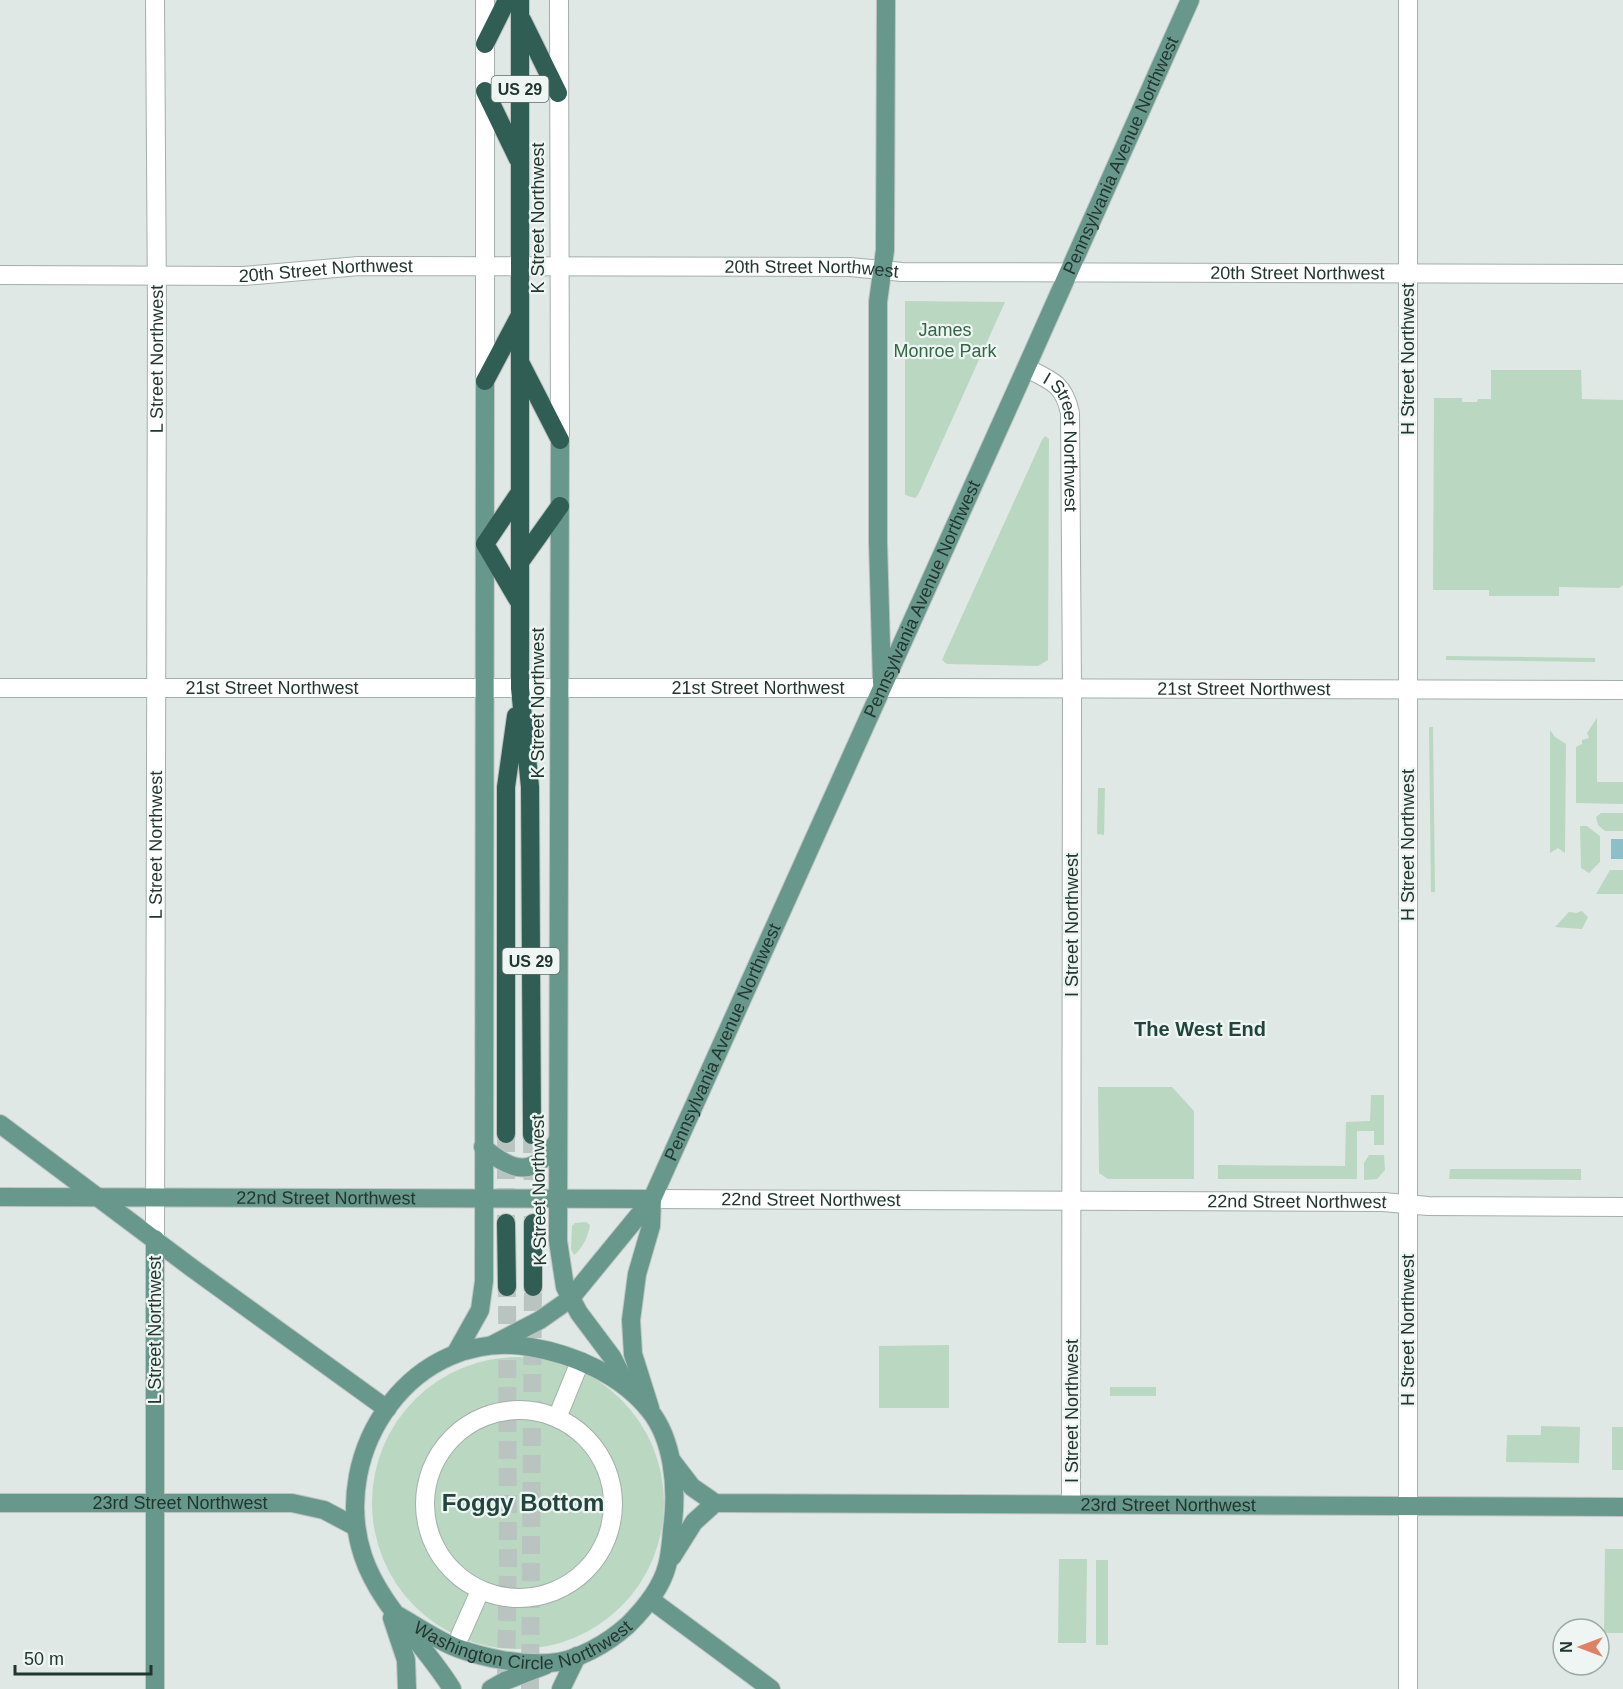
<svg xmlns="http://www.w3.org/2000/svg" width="1623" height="1689" font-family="Helvetica,sans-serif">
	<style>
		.green { fill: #bad7c1 }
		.water { fill: #8cbfc7 }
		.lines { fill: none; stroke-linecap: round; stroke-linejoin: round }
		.highway-tunnel { stroke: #b9c4c0; stroke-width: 18; stroke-dasharray: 18 9; stroke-linecap: butt }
		.minor-casing { stroke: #a3afaa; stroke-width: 20 }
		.major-casing { stroke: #bdc3c1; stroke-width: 20 }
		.highway-casing { stroke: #bdc3c1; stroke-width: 20 }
		.minor { stroke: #fff; stroke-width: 18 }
		.major { stroke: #68988b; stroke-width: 18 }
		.highway { stroke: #315e54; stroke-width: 18 }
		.labels { text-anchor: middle; stroke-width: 4.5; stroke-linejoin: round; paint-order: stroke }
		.shield { fill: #eef5f2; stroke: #5f6f6a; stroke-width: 1.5 }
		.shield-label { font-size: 16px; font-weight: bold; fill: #223630 }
		.street-label { font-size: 18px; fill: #223630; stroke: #eef5f2 }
		.park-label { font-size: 18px; fill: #316746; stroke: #eef5f2 }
		.neighbourhood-label { font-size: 20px; font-weight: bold; fill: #21453c; stroke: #eef5f2 }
		.district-label { font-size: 24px; font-weight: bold; fill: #21453c; stroke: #eef5f2 }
	</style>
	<rect width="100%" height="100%" fill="#dfe8e4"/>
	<path class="green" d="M 905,301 L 1005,302 L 918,495 L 915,498 L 905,495 Z
		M 1491,370 L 1581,370 L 1582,399 L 1623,400 L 1623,585 L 1619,588 L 1559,587 L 1559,596 L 1489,596 L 1489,590 L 1433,590 L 1434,398 L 1462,398 L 1462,402 L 1477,402 L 1478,399 L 1491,399 Z
		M 1045,436 L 1049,439 L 1048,660 L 1038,666 L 947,664 L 942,660 L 1042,440 Z
		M 1446,656 L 1595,658 L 1595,662 L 1446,660 Z
		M 1597,718 L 1597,782 L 1623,782 L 1623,804 L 1576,803 L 1576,747 L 1582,744 L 1582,740 L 1589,738 L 1587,733 Z
		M 1429,727 L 1433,727 L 1435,892 L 1431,892 Z
		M 1550,730 L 1555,737 L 1566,744 L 1565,853 L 1558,848 L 1550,853 Z
		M 1098,788 L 1105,788 L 1104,835 L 1097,834 Z
		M 1601,813 L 1623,813 L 1623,831 L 1605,831 L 1598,825 L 1596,817 Z
		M 1580,826 L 1587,826 L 1600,836 L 1600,862 L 1589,873 L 1581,868 Z
		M 1610,870 L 1623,870 L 1623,894 L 1596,894 Z
		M 1582,911 L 1588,917 L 1582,929 L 1555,927 L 1569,912 L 1576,913 Z
		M 1098,1087 L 1172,1087 L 1194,1111 L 1194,1179 L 1108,1179 L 1099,1173 Z
		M 1371,1095 L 1384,1095 L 1384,1145 L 1374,1145 L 1374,1131 L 1357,1131 L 1357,1179 L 1218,1179 L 1218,1165 L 1345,1166 L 1346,1122 L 1370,1121 Z
		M 1369,1155 L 1384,1155 L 1385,1170 L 1377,1179 L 1364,1180 L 1364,1163 Z
		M 1450,1169 L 1581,1169 L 1581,1180 L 1449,1179 Z
		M 586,1222 L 590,1225 C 589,1234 582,1250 574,1255 L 571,1249 L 572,1226 L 575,1223 Z
		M 949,1345 L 949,1408 L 879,1408 L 879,1346 Z
		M372 1503a146 146 0 1 1 292 0a146 146 0 1 1-292 0Z
		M 1110,1387 L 1156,1387 L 1156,1396 L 1110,1396 Z
		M 1541,1426 L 1580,1427 L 1579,1463 L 1506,1462 L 1507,1435 L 1541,1435 Z
		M 1612,1427 L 1623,1427 L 1623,1470 L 1612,1470 Z
		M 1605,1549 L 1623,1549 L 1623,1633 L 1604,1633 Z
		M 1059,1559 L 1087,1559 L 1086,1643 L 1058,1643 Z
		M 1096,1560 L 1108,1560 L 1108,1645 L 1096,1645 Z"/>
	<path class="water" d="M 1611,839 L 1623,839 L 1623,859 L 1611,859 Z"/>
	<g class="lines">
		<path class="highway-tunnel" d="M 506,1134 L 506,1223
			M 532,1135 L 533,1223
			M 506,1675 L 508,1561 L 507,1287
			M 530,1689 L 533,1287"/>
		<defs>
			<g id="minor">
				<path d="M 485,0 L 485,381"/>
				<path d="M 559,0 L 560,440"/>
				<path id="s1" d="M 0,275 L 244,276 L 359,266 L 850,267 L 902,272 L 1623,274"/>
				<path id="s2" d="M 1026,368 C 1051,380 1064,384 1070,413 L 1072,688 L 1071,1504"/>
				<path id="s3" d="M 0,688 L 927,688 L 1623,690"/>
				<path id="s4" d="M 652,1199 L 1383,1202 L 1428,1206 L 1623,1207"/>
				<path id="s5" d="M 155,1239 L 157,310 L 155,0"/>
				<circle cx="519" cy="1504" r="94"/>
				<path d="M 557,1418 L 577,1369"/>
				<path d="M 460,1636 L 480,1591"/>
				<path d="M 1408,1689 L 1408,0"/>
			</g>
			<g id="major">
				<path d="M 560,440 L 558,1241 L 565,1287 L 579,1313 L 612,1357 L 627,1386"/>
				<path d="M 882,683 L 878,542 L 878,302 L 885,250 L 886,0"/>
				<path d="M 0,1124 L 192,1268 L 387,1409"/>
				<path d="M 483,1147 C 513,1173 535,1178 558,1140"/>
				<path id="s6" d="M 0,1197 L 652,1199"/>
				<path d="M 155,1239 L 155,1689"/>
				<path id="s7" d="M 492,1345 L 540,1320 L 570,1299 L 652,1199 L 1026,368 L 1190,0"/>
				<path d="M 457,1351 L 480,1310 L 484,1281 L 485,381"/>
				<path d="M 650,1408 L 633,1354 L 631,1320 L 637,1274 L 651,1226 L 652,1199"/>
				<path id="s8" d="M 672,1461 L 692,1487 L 715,1503 L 1623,1507"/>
				<path id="s9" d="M 0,1503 L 292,1503 L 324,1510 L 356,1527"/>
				<path d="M 672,1557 L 694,1522 L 715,1503"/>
				<path d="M 651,1600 L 771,1689"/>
				<path id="s10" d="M 399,1616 C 418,1627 437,1640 457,1648 C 484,1658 520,1665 549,1663 C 576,1662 608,1643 628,1625 C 644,1609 661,1589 667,1566 C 671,1552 671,1536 673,1522 C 677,1486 673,1440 650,1411 C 622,1375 573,1354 530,1347 C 414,1327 328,1450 363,1556 C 380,1607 425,1644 452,1689"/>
				<path d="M 392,1618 L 406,1660 L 407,1689"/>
				<path d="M 491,1689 L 505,1681 L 546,1665"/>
				<path d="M 561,1689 L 577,1656"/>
			</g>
			<path id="highway" d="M 520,0 L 520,688 L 530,787 L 532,1135
				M 522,20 L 558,93
				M 485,44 L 507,0
				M 485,91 L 518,159
				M 521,364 L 560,440
				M 485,381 L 519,317
				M 520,562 L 560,506
				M 518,600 L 485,544 L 520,492
				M 506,1134 L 506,787 L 516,716
				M 506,1223 L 507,1287
				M 533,1223 L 533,1287"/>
		</defs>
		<use href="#minor" class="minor-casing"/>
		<use href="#major" class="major-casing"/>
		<use href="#highway" class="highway-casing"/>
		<use href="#minor" class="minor"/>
		<use href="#major" class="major"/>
		<use href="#highway" class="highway"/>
	</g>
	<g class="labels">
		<g class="shield">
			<rect x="491.5" y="76" width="57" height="26" rx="4.5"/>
			<rect x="502.5" y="948" width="57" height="26" rx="4.5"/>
		</g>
		<g class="shield-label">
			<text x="520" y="95">US 29</text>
			<text x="531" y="967">US 29</text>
		</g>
		<g class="street-label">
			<text dy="6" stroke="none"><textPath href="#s7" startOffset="1364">Pennsylvania Avenue Northwest</textPath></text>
			<text transform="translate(538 218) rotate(-90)" y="6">K Street Northwest</text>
			<text dy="6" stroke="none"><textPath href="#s1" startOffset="812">20th Street Northwest</textPath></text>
			<text dy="6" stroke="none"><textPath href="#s1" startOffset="326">20th Street Northwest</textPath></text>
			<text dy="6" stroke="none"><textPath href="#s1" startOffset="1298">20th Street Northwest</textPath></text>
			<text dy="6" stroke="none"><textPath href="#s5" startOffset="880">L Street Northwest</textPath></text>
			<text transform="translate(1408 359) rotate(-90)" y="6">H Street Northwest</text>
			<text dy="6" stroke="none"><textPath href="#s2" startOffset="93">I Street Northwest</textPath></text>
			<text dy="6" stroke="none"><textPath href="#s7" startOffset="878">Pennsylvania Avenue Northwest</textPath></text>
			<text dy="6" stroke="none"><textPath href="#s3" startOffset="272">21st Street Northwest</textPath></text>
			<text dy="6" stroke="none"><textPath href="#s3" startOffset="758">21st Street Northwest</textPath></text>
			<text dy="6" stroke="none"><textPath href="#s3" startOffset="1244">21st Street Northwest</textPath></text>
			<text transform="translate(538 703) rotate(-90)" y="6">K Street Northwest</text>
			<text dy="6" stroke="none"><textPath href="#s5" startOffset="394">L Street Northwest</textPath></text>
			<text transform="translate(1408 845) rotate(-90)" y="6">H Street Northwest</text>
			<text transform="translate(1072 925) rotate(-90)" y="6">I Street Northwest</text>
			<text dy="6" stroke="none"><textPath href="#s7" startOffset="392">Pennsylvania Avenue Northwest</textPath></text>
			<text transform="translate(539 1190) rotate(-91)" y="6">K Street Northwest</text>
			<text dy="6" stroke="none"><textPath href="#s6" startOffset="326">22nd Street Northwest</textPath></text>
			<text dy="6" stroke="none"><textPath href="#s4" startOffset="159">22nd Street Northwest</textPath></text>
			<text dy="6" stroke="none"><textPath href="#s4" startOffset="645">22nd Street Northwest</textPath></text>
			<text transform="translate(155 1330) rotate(-90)" y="6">L Street Northwest</text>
			<text transform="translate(1408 1330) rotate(-90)" y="6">H Street Northwest</text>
			<text transform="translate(1072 1411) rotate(-90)" y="6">I Street Northwest</text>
			<text dy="6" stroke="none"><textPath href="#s9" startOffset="180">23rd Street Northwest</textPath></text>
			<text dy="6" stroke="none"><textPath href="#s8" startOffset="514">23rd Street Northwest</textPath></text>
			<text dy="6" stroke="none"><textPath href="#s10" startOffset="135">Washington Circle Northwest</textPath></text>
		</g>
		<g class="park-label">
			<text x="945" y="336">James<tspan x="945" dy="21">Monroe Park</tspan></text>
		</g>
		<g class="neighbourhood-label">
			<text x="1200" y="1036">The West End</text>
		</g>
		<g class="district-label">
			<text x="523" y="1511">Foggy Bottom</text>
		</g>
	</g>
	<g transform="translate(1581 1647) rotate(270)"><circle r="28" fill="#eef5f2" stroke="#9ca9a4" stroke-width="1.5"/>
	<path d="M0-4.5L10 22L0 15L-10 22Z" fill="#e08164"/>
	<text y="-9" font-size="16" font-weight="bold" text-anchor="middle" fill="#223630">N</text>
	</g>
	<path d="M15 1665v9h136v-9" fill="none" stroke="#223630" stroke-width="3"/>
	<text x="24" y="1665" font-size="18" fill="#223630" stroke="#eef5f2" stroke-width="4.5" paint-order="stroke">50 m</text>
</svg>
